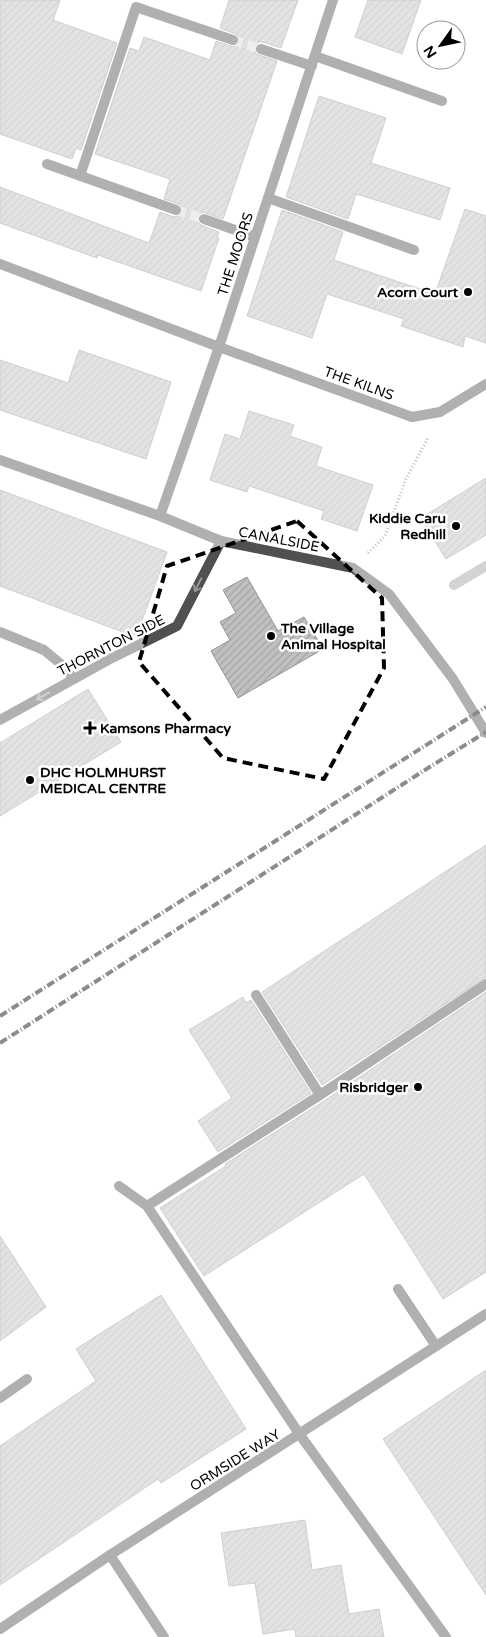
<svg xmlns="http://www.w3.org/2000/svg" width="486" height="1637" font-family="'Varela Round',sans-serif">
	<style>
		.lines { fill: none; stroke-linecap: round; stroke-linejoin: round }
		.stream { stroke: #9e9e9e; stroke-width: 10 }
		.building { fill: url(#building-hatch); stroke: #949494 }
		.street-tunnel { stroke: #d9d9d9; stroke-width: 10; stroke-dasharray: 10 5; stroke-linecap: butt }
		.path { stroke: #727272; stroke-width: 3; stroke-dasharray: 1 2.5; stroke-linecap: butt }
		.lane { stroke: #505050; stroke-width: 10 }
		.street { stroke: #505050; stroke-width: 10 }
		.rail { stroke: #000; stroke-width: 4; stroke-dasharray: 8 2.5 1 2.5; stroke-linecap: butt }
		.oneway { stroke: #969696 }
		.marked { fill: none; stroke: #000; stroke-width: 4; stroke-dasharray: 10 6; stroke-linejoin: round }
		.poi-dot { fill: #000; stroke: #fff; stroke-width: 2 }
		.labels { text-anchor: middle; stroke-width: 5; stroke-linejoin: round; paint-order: stroke }
		.street-label { font-size: 14px; fill: #000; stroke: #fff }
		.poi-label { font-size: 14px; font-weight: bold; fill: #000; stroke: #fff; text-anchor: end }
	</style>
	<defs>
		<pattern id="building-hatch" width="6" height="6" patternUnits="userSpaceOnUse" patternTransform="scale(1.25)"><rect width="6" height="6" fill="#c0c0c0"/><path d="M-1 1l2-2M0 6l6-6M5 7l2-2" fill="none" stroke="#a3a3a3"/></pattern>
	</defs>
	<rect width="100%" height="100%" fill="#fff"/>
	<g class="lines">
		<path class="stream" d="M 454,585 L 486,566"/>
	</g>
	<path class="building" d="M 0,0 L 60,0 L 53,20 L 117,43 L 81,150 L 76,148 L 72,159 L 0,134 Z
		M 229,0 L 298,0 L 281,48 L 263,42 L 259,42 L 255,46 L 256,54 L 277,61 L 223,219 L 203,212 L 197,217 L 197,221 L 201,225 L 219,232 L 217,237 L 219,238 L 201,291 L 98,255 L 97,258 L 0,223 L 0,187 L 149,243 L 160,212 L 174,217 L 181,215 L 183,209 L 181,205 L 164,199 L 170,179 L 95,154 L 130,48 L 139,51 L 144,37 L 210,60 L 216,41 L 234,47 L 240,42 L 238,35 L 220,28 Z
		M 368,0 L 421,0 L 402,54 L 355,37 Z
		M 319,96 L 386,118 L 371,163 L 450,188 L 440,220 L 356,194 L 348,219 L 286,197 Z
		M 465,209 L 486,216 L 486,343 L 465,336 L 463,347 L 401,326 L 404,319 L 327,294 L 312,338 L 247,316 L 282,210 L 343,232 L 334,260 L 435,294 Z
		M 79,350 L 171,382 L 146,459 L 0,410 L 0,360 L 68,383 Z
		M 249,411 L 294,425 L 290,436 L 322,447 L 316,466 L 373,485 L 357,531 L 321,519 L 324,511 L 249,486 L 247,492 L 210,480 L 225,434 L 240,439 Z
		M 486,478 L 486,535 L 446,559 L 421,518 Z
		M 0,490 L 167,552 L 136,637 L 0,586 Z
		M 247,577 L 278,631 L 304,617 L 323,649 L 238,698 L 211,651 L 230,640 L 220,622 L 236,613 L 223,590 Z
		M 88,689 L 121,742 L 0,816 L 0,743 Z
		M 486,845 L 486,977 L 322,1085 L 262,992 Z
		M 486,992 L 486,1272 L 443,1299 L 364,1174 L 204,1276 L 160,1208 L 226,1166 L 225,1164 L 324,1101 Z
		M 243,997 L 246,1003 L 251,1000 L 311,1093 L 218,1152 L 198,1121 L 232,1098 L 189,1030 Z
		M 0,1236 L 46,1307 L 0,1341 Z
		M 161,1295 L 246,1429 L 161,1483 L 158,1479 L 0,1585 L 0,1446 L 96,1381 L 76,1349 Z
		M 486,1370 L 486,1595 L 383,1439 Z
		M 305,1520 L 312,1570 L 341,1565 L 349,1614 L 379,1609 L 384,1637 L 296,1637 L 295,1629 L 263,1634 L 255,1583 L 229,1586 L 221,1533 Z"/>
	<g class="lines">
		<path class="street-tunnel" d="M 233,40 L 261,49
			M 176,210 L 204,219"/>
		<path class="path" d="M 368,553 L 385,536 L 406,479 L 428,438"/>
		<path class="lane" d="M 268,198 L 414,250
			M 0,264 L 219,347
			M 0,632 L 44,650 L 62,665 L 74,679
			M 256,995 L 320,1095
			M 119,1186 L 147,1206 L 300,1435 L 446,1637
			M 147,1206 L 320,1095 L 486,984
			M 398,1289 L 436,1346
			M 0,1398 L 27,1379
			M 110,1555 L 164,1637"/>
		<path class="street" d="M 261,49 L 312,66
			M 315,56 L 442,101
			M 47,164 L 176,210
			M 80,176 L 136,7 L 233,40
			M 204,219 L 255,237
			M 219,347 L 412,417 L 440,412 L 486,384
			M 0,460 L 160,516 L 221,541 L 353,568 L 389,594 L 453,679 L 486,733
			M 160,516 L 219,347 L 333,0
			M 0,720 L 112,658 L 177,626 L 221,541
			M 0,1629 L 110,1555 L 486,1314"/>
		<path class="rail" d="M 0,1016 L 486,707
			M 0,1043 L 428,768 L 486,732"/>
	</g>
	<defs><path id="oneway-shaft" d="M-6 0H5M1.5-3L5.5 0L1.5 3" fill="none" stroke-width="1.6" stroke-linecap="round" stroke-linejoin="round" transform="scale(1.25)"/></defs>
	<g class="oneway">
		<use href="#oneway-shaft" transform="translate(198 585) rotate(117)"/>
		<use href="#oneway-shaft" transform="translate(43 696) rotate(151)"/>
	</g>
	<path d="M0 0H486V1637H0ZM 297,521 L 382,598 L 384,668 L 324,779 L 223,758 L 139,662 L 167,566 Z" fill="#fff" fill-opacity=".55" fill-rule="evenodd"/>
	<path class="marked" d="M 297,521 L 382,598 L 384,668 L 324,779 L 223,758 L 139,662 L 167,566 Z"/>
	<g class="poi-dot">
		<circle cx="468" cy="292" r="5"/>
		<circle cx="456" cy="526" r="5"/>
		<circle cx="271" cy="636" r="5"/>
		<path d="M87.5 720.5h5v5h5v5h-5v5h-5v-5h-5v-5h5z"/>
		<circle cx="30" cy="780" r="5"/>
		<circle cx="418" cy="1087" r="5"/>
	</g>
	<g class="labels">
		<g class="street-label">
			<text transform="translate(235 254) rotate(-72)" y="5">THE MOORS</text>
			<text transform="translate(359 383) rotate(20)" y="5">THE KILNS</text>
			<text transform="translate(279 539) rotate(11)" y="5">CANALSIDE</text>
			<text transform="translate(111 645) rotate(-27)" y="5">THORNTON SIDE</text>
			<text transform="translate(235 1460) rotate(-32)" y="5">ORMSIDE WAY</text>
		</g>
		<g class="poi-label">
			<text x="458" y="297">Acorn Court</text>
			<text x="446" y="523">Kiddie Caru<tspan x="446" dy="16">Redhill</tspan></text>
			<text x="281" y="633" text-anchor="start">The Village<tspan x="281" dy="16">Animal Hospital</tspan></text>
			<text x="100" y="733" text-anchor="start">Kamsons Pharmacy</text>
			<text x="40" y="777" text-anchor="start">DHC HOLMHURST<tspan x="40" dy="16">MEDICAL CENTRE</tspan></text>
			<text x="408" y="1092">Risbridger</text>
		</g>
	</g>
	<g transform="translate(441 45) rotate(237)"><circle r="24" fill="#ffffff" stroke="#999999"/>
	<path d="M0-4L9 19L0 12L-9 19Z" fill="#000000"/>
	<text y="-8" font-size="14" font-weight="bold" text-anchor="middle" fill="#000000">N</text>
	</g>
</svg>
